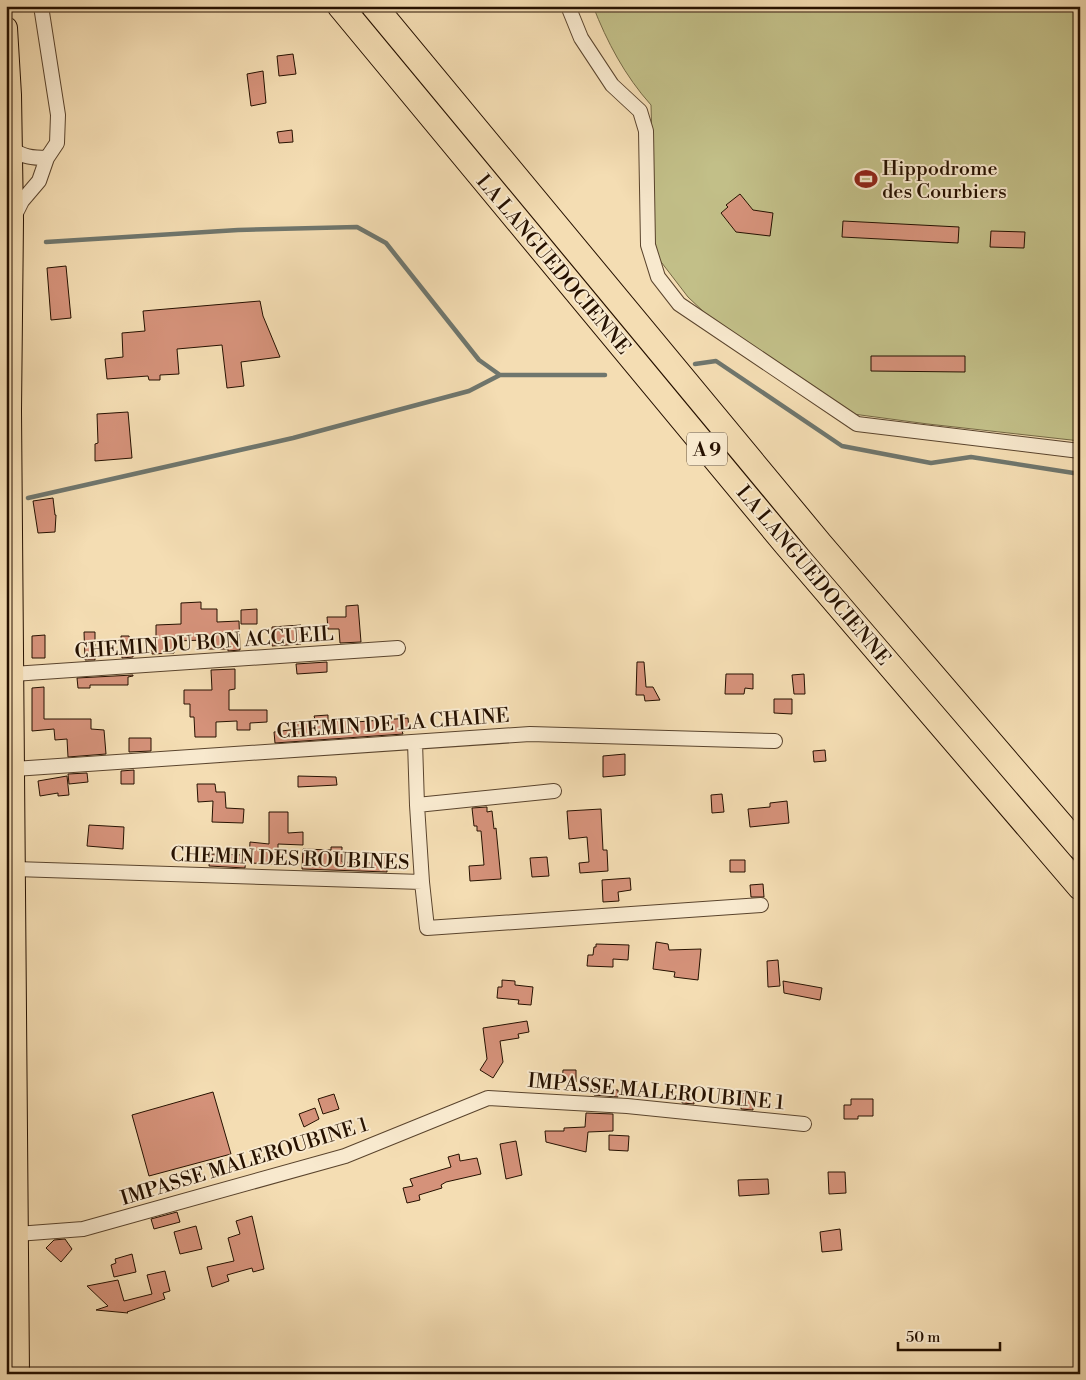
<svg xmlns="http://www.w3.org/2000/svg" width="1086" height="1380" font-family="'Libre Bodoni',serif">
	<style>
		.green { fill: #c2bf88; stroke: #746844 }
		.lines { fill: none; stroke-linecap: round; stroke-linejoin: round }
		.stream { stroke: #6f766d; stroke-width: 4.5 }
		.building { fill: #d5927a; stroke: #261100 }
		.street-casing { stroke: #5a442d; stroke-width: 16 }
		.primary-casing { stroke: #261100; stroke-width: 24 }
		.highway-casing { stroke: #261100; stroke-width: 27 }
		.street { stroke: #f8e9ce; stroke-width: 14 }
		.primary { stroke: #f4ddb3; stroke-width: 22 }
		.highway { stroke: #f4ddb3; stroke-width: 25 }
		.labels { text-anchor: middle; stroke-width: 4; stroke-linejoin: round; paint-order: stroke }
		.shield { fill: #f8e9ce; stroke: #65523e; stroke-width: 1 }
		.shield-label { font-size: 19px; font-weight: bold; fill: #261100 }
		.poi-label { font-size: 20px; fill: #261100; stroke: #f8e9ce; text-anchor: start }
		.street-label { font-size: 20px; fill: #261100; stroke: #f8e9ce }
	</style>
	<rect width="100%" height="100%" fill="#f4ddb3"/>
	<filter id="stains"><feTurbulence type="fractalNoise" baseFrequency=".004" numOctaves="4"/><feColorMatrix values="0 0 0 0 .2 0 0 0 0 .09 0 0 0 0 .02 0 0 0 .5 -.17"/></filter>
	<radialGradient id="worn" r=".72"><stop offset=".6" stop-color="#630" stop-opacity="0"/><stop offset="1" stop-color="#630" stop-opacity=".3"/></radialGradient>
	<path class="green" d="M 593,6 L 1080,6 L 1080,441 L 928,424 L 853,414 L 706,314 L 688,297 L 655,254 L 651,105 C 625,76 607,42 593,6 Z"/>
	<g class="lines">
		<path class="stream" d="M 46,242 L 238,230 L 357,227 L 386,243 L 479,360 L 500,375 L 605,375
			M 695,364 L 716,361 L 842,446 L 931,463 L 971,457 L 1080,474
			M 28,498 L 293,438 L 469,391 L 500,375"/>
	</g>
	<path class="building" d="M 293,54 L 296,74 L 279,76 L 277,56 Z
		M 263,71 L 266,103 L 251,106 L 247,74 Z
		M 292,130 L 293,142 L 279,143 L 277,132 Z
		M 740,194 L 753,210 L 773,213 L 770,236 L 736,232 L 721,213 L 728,207 L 726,205 Z
		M 843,221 L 959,227 L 958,243 L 842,237 Z
		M 991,231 L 1025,232 L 1024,248 L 990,247 Z
		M 66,266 L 71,318 L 51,320 L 47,268 Z
		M 260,301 L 263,316 L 280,357 L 241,362 L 244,386 L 227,388 L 222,345 L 177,349 L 179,374 L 160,375 L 160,380 L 149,380 L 148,376 L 107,379 L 105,359 L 123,357 L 122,333 L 145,331 L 143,311 Z
		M 871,356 L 965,356 L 965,372 L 871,371 Z
		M 128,412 L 132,458 L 95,461 L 95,444 L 98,443 L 97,414 Z
		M 53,498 L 55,515 L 56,515 L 55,532 L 38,533 L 33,501 Z
		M 201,602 L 201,609 L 217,609 L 217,622 L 239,621 L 240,650 L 228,651 L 228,649 L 206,649 L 206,640 L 174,641 L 174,653 L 152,654 L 152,637 L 156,637 L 156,625 L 181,624 L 181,603 Z
		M 358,605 L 361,642 L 340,643 L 339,629 L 328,629 L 327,617 L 346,617 L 346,606 Z
		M 257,609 L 257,624 L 241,624 L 241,610 Z
		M 301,625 L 301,644 L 272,646 L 272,627 Z
		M 84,632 L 95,632 L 95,660 L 85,660 Z
		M 45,635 L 45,658 L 32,658 L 32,636 Z
		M 121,636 L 129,636 L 131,649 L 133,649 L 133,657 L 122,658 Z
		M 327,662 L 327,672 L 297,674 L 296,664 Z
		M 637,662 L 644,662 L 646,687 L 653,687 L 660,700 L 645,701 L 644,695 L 636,695 Z
		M 235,669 L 235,689 L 229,690 L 229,710 L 267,710 L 267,722 L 250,723 L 250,730 L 237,730 L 237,721 L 216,722 L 216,737 L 195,737 L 194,717 L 190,717 L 190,704 L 184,704 L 184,690 L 212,690 L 211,670 Z
		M 726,674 L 753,674 L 753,689 L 745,688 L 744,694 L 725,694 Z
		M 804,674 L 805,694 L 794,694 L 792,675 Z
		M 133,675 L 133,676 L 128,677 L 128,685 L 90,685 L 90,688 L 78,688 L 77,678 Z
		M 44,687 L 44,719 L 91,719 L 91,729 L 104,730 L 106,754 L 68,757 L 67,739 L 55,740 L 54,729 L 32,731 L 32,688 Z
		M 774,699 L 792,699 L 792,714 L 774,713 Z
		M 328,715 L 328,721 L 356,720 L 356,722 L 408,718 L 409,730 L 402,731 L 403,734 L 275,743 L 274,732 L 297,729 L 297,722 L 315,719 L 314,716 Z
		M 129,738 L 151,738 L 151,751 L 129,752 Z
		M 825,750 L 826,761 L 814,762 L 813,751 Z
		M 625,754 L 625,775 L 603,777 L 603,756 Z
		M 134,770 L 134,784 L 121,784 L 121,771 Z
		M 87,773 L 88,782 L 69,784 L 68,774 Z
		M 67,776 L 69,795 L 58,796 L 58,793 L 40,796 L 38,781 Z
		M 298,776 L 336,777 L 337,785 L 298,787 Z
		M 197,784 L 215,784 L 216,792 L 225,792 L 226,808 L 244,809 L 243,823 L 212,822 L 213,801 L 198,802 Z
		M 722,794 L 724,812 L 712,813 L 711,795 Z
		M 787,801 L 789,823 L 750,827 L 748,809 L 770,807 L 770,803 Z
		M 487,807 L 487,812 L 492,811 L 494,829 L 496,828 L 501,879 L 470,881 L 469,866 L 484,865 L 481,831 L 477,831 L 477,826 L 474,826 L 472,808 Z
		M 601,809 L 603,850 L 607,850 L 608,871 L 580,873 L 579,863 L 589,862 L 587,837 L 569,839 L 567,811 Z
		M 269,812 L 288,812 L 288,833 L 303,832 L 303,845 L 278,844 L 278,864 L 249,863 L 250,842 L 269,844 Z
		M 89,825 L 124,827 L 123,849 L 87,846 Z
		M 331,847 L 342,847 L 342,862 L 373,863 L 373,855 L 387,855 L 387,872 L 302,869 L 303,849 L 331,850 Z
		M 210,854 L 246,855 L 245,868 L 209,866 Z
		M 547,857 L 549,876 L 532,877 L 530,858 Z
		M 730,860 L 745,860 L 745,872 L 730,872 Z
		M 630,878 L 631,890 L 618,892 L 619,901 L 603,902 L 602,880 Z
		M 763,884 L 764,897 L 751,897 L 750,885 Z
		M 656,942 L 668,944 L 669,950 L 701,949 L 698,980 L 674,977 L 675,972 L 653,969 Z
		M 596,944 L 629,945 L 628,960 L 613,959 L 613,967 L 587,966 L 588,955 L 593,955 L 594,947 L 596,947 Z
		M 778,960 L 780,986 L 768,987 L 767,961 Z
		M 502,980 L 515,981 L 515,985 L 533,987 L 531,1005 L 518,1004 L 519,1000 L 497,998 L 498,987 L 502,987 Z
		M 783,981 L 822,988 L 820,1000 L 784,993 Z
		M 527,1021 L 529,1032 L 518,1034 L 519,1038 L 500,1041 L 503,1062 L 493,1078 L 480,1070 L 487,1059 L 483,1028 Z
		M 563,1070 L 576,1070 L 576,1082 L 562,1082 Z
		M 681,1088 L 692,1088 L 692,1099 L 694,1099 L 694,1104 L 682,1103 L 683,1098 L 681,1098 Z
		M 594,1089 L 618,1090 L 618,1097 L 594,1095 Z
		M 213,1092 L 231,1154 L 149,1176 L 132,1115 Z
		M 742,1093 L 754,1093 L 753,1110 L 741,1109 Z
		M 334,1094 L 339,1109 L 323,1114 L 318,1099 Z
		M 851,1099 L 873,1099 L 873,1116 L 858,1116 L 858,1119 L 844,1119 L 844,1105 L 851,1105 Z
		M 315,1108 L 319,1119 L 304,1127 L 299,1114 Z
		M 586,1113 L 613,1114 L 613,1131 L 588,1132 L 586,1152 L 546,1142 L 545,1131 L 564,1131 L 564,1128 L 585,1127 Z
		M 609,1135 L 629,1136 L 628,1151 L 609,1150 Z
		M 516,1141 L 522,1175 L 506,1179 L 500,1144 Z
		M 459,1154 L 460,1161 L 477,1158 L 481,1174 L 446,1182 L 441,1185 L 442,1188 L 419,1195 L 420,1200 L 407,1203 L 403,1188 L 413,1186 L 410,1179 L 451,1167 L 448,1157 Z
		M 828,1172 L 845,1172 L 846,1193 L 829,1194 Z
		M 768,1179 L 769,1194 L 739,1196 L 738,1180 Z
		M 177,1212 L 180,1222 L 154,1229 L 151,1219 Z
		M 252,1216 L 264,1269 L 253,1272 L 252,1268 L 227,1275 L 229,1281 L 212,1287 L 207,1267 L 234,1261 L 228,1238 L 240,1234 L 236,1221 Z
		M 196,1226 L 202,1249 L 180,1254 L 174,1232 Z
		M 840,1229 L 842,1250 L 822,1252 L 820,1232 Z
		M 65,1239 L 72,1249 L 61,1262 L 46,1248 L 54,1240 Z
		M 132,1254 L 136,1272 L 114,1277 L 111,1265 L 116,1263 L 115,1259 Z
		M 165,1271 L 170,1291 L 163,1293 L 165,1299 L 127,1312 L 128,1313 L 96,1310 L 108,1306 L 87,1286 L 118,1280 L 124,1301 L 152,1294 L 147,1275 Z"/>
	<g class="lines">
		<defs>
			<path id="street" d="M 41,6 L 58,115 L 57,143 L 47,158
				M 568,6 L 581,38 L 612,85 L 640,111 L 646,131 L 648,245 L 658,277 L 679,304 L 857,424 L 1080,451
				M 11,148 C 22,157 33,158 47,158 L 39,181 L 22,201 L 14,217
				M 13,674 L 398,648
				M 415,742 L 417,805 L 422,882
				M 14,769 L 530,734 L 775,741
				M 417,805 L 554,791
				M 15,869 L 422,882 L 427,928 L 761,905
				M 17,1234 L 83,1229 L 345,1156 L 488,1098 L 627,1106 L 804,1124"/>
			<path id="primary" d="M 6,28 L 10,95 L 12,220 L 10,411 L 18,1374"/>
			<path id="highway" d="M 340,6 L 786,544 L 1080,887
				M 374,6 L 820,544 L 1080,847"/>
		</defs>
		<use href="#street" class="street-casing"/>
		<use href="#primary" class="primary-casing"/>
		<use href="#highway" class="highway-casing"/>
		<use href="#street" class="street"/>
		<use href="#primary" class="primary"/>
		<use href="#highway" class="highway"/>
	</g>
	<defs>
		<symbol id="stadium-bare" viewBox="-9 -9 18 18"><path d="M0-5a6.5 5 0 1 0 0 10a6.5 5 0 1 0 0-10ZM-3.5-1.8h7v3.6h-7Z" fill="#8f2418" stroke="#f8e9ce" stroke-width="2.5" paint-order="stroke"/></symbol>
	</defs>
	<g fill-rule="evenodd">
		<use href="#stadium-bare" x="850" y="163" width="32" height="32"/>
	</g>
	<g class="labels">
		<rect class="shield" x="687" y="432.5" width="40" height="33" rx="4"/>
		<g class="shield-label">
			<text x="707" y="456">A 9</text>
		</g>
		<g class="poi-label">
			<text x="882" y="175">Hippodrome<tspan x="882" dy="23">des Courbiers</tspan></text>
		</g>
		<g class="street-label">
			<text transform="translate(554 264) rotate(50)" y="7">LA LANGUEDOCIENNE</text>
			<text transform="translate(814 575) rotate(50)" y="7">LA LANGUEDOCIENNE</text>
			<text transform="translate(204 642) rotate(-4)" y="7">CHEMIN DU BON ACCUEIL</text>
			<text transform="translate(393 723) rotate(-4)" y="7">CHEMIN DE LA CHAINE</text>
			<text transform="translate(290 858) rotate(2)" y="7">CHEMIN DES ROUBINES</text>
			<text transform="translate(656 1091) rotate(5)" y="7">IMPASSE MALEROUBINE 1</text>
			<text transform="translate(244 1161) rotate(-17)" y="7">IMPASSE MALEROUBINE 1</text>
		</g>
	</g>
	<rect width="1086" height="1380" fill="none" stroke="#f4ddb3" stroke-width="25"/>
	<rect x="8" y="8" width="1071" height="1365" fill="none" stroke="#261100" stroke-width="2.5"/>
	<rect x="12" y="12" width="1061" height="1355" fill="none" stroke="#261100"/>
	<path d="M898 1342v8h102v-8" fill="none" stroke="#261100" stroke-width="2.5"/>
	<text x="906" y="1342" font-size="15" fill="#261100" stroke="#f8e9ce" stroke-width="4" paint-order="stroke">50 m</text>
	<rect width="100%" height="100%" filter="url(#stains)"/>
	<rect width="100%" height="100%" fill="url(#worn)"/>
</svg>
